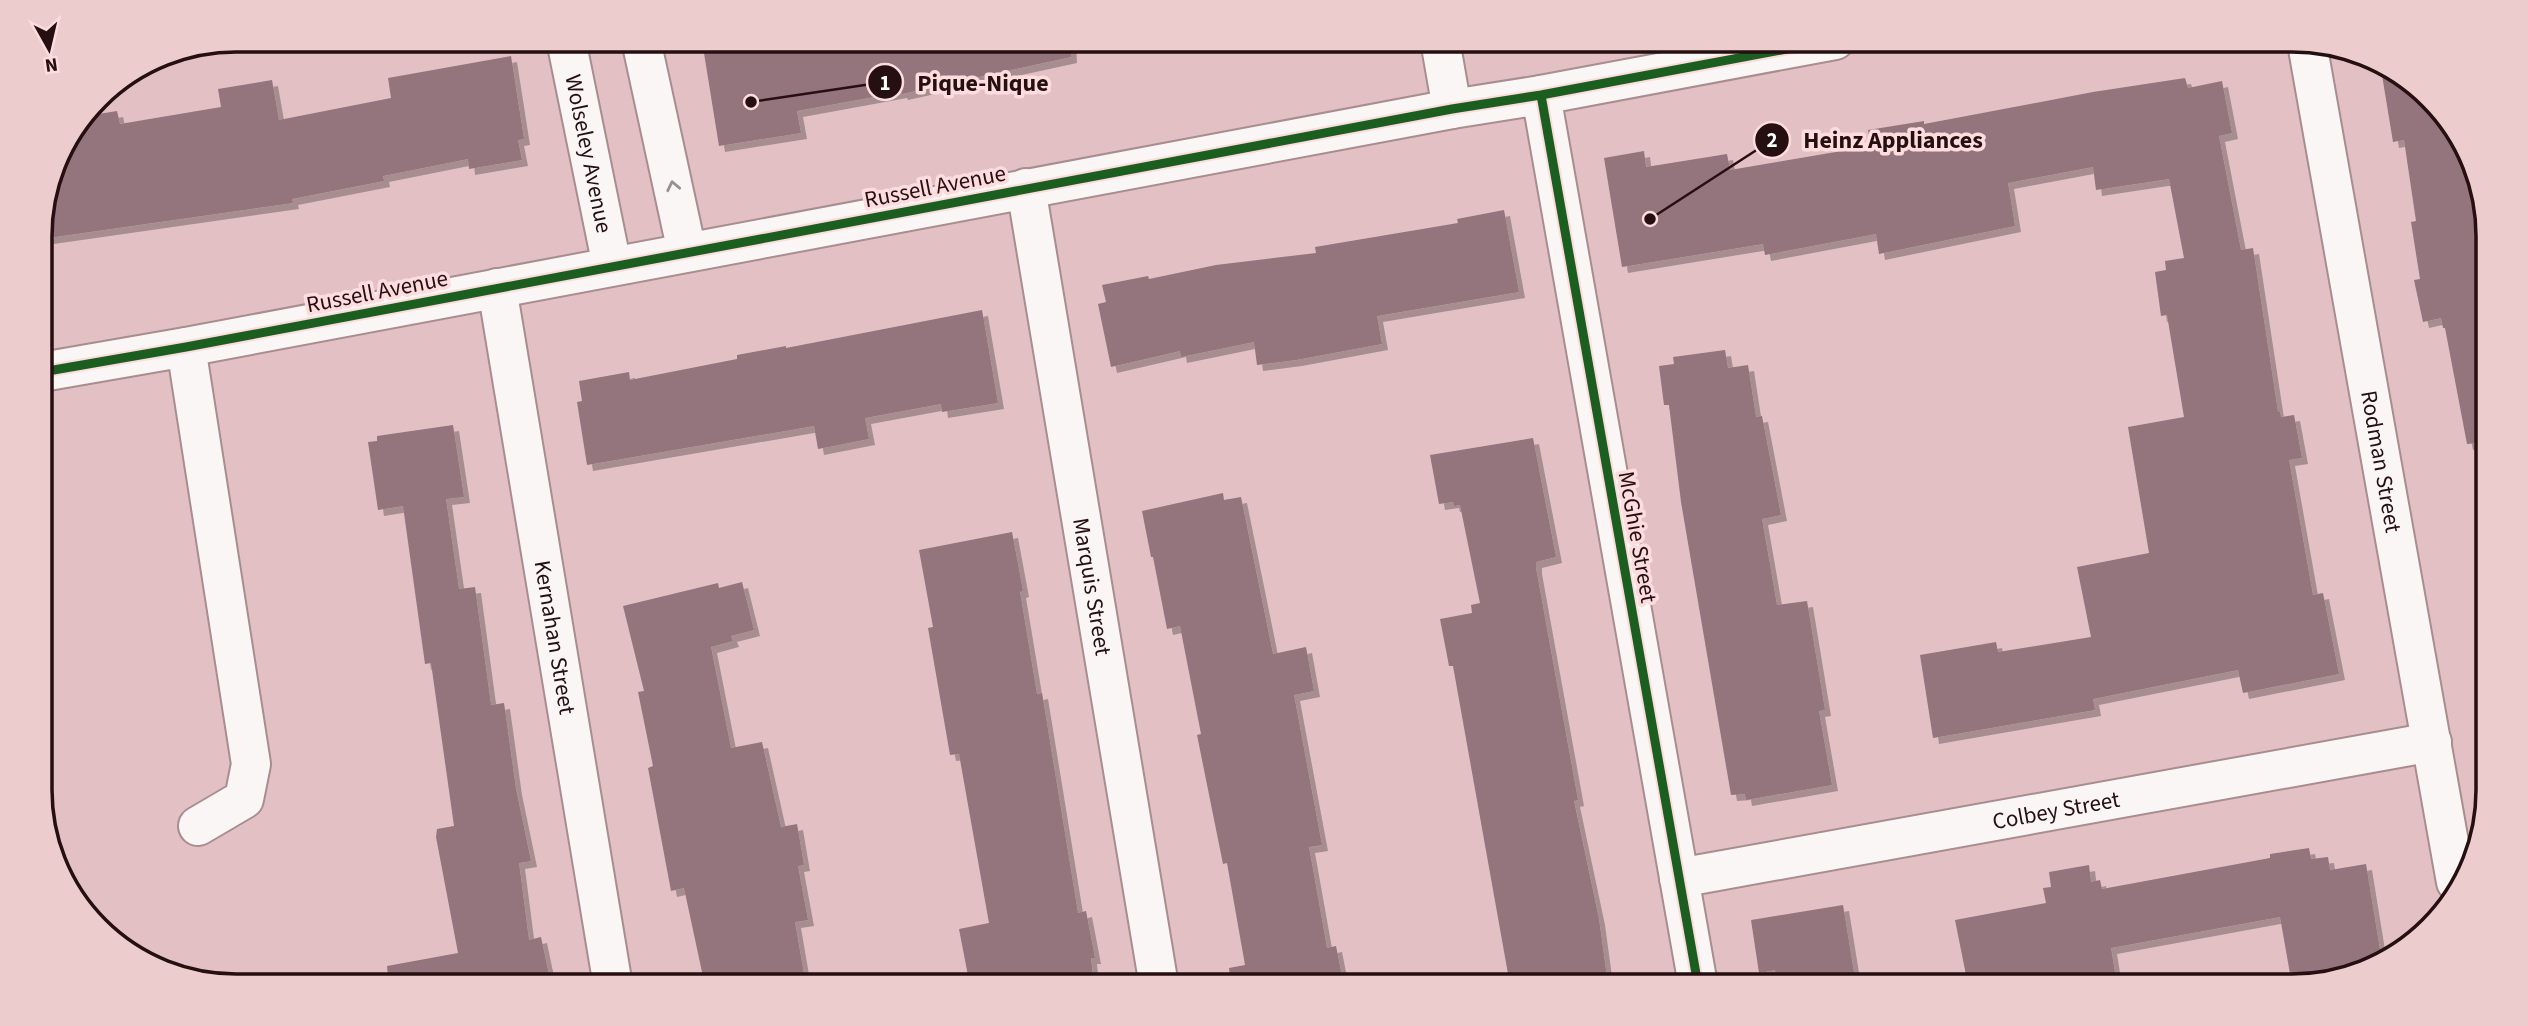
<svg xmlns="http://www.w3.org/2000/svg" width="2528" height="1026" font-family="'Source Sans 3',sans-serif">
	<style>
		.building { fill: #94747e; filter: url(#shadow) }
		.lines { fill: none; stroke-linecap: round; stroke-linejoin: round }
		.minor-casing { stroke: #a88d8f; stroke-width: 42 }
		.minor { stroke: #fbf6f6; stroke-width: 38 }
		.cycleway-casing { stroke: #fddcdd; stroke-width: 13 }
		.cycleway { stroke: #1b5e20; stroke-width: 9 }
		.oneway { stroke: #9b8e8f }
		.labels { text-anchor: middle; stroke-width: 7; stroke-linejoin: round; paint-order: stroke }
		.street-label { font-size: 23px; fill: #250f11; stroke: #fddcdd }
		.rim { fill: none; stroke: #250f11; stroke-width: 3.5 }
		.leader { fill: none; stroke: #250f11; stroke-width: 2.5 }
		.callout-dot { fill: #250f11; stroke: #fddcdd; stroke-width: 2.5 }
		.mark-label { font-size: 21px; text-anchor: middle; font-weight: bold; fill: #fff }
		.callout-label { font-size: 24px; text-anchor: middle; font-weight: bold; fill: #250f11; stroke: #fddcdd; stroke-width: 7; stroke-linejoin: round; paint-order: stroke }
	</style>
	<defs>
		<filter id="shadow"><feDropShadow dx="6" dy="6" stdDeviation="0" flood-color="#0004"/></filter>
	</defs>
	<rect width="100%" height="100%" fill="#e3c0c3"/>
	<path class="building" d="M 747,40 L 1070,40 L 1071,57 L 902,94 L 901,92 L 797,111 L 801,133 L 719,146 L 703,47 Z
		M 511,56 L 524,139 L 518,140 L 522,160 L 469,169 L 468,159 L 383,176 L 384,181 L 292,199 L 293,203 L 41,239 L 41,223 L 61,149 L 86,116 L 117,111 L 120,124 L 221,107 L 218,89 L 272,80 L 279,120 L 391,98 L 388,78 Z
		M 2381,69 L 2447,117 L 2486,211 L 2487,442 L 2467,444 L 2445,328 L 2443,328 L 2441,318 L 2423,322 L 2414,280 L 2420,279 L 2411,222 L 2416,221 L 2404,140 L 2393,142 Z
		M 2185,78 L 2188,88 L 2222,81 L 2232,133 L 2219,136 L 2241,250 L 2253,248 L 2278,412 L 2280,412 L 2281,417 L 2294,415 L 2302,458 L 2289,460 L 2313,595 L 2323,593 L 2339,674 L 2243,693 L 2238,670 L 2093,699 L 2095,710 L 1933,738 L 1920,655 L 1996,642 L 1998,652 L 2091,637 L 2077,567 L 2149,553 L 2128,427 L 2184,417 L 2167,315 L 2161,316 L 2155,272 L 2166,270 L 2165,261 L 2184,258 L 2169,179 L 2096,190 L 2093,167 L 2008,183 L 2015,226 L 1879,254 L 1876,234 L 1765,255 L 1763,244 L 1622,267 L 1604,158 L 1644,151 L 1646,167 L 1727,154 L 1730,170 L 1871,146 L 1868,130 L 1924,121 L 1924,124 L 2093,92 Z
		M 1504,210 L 1519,292 L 1377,316 L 1382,344 L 1296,360 L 1257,365 L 1254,342 L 1181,357 L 1180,351 L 1111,367 L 1098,304 L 1106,302 L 1102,285 L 1148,276 L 1149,279 L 1216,265 L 1316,253 L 1315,247 L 1458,223 L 1457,219 Z
		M 982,310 L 998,403 L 942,412 L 941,404 L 865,418 L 869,439 L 818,449 L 814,426 L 587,465 L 577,402 L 582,401 L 579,381 L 629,372 L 630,380 L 737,359 L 737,355 L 786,346 L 786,348 Z
		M 1725,350 L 1728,368 L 1748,365 L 1756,417 L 1762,416 L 1781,515 L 1762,519 L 1777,605 L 1807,601 L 1825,710 L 1819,711 L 1832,785 L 1746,800 L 1745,794 L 1731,795 L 1681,502 L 1669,405 L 1664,405 L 1659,366 L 1674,364 L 1673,357 Z
		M 453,425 L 464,497 L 446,499 L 459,589 L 475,587 L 491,705 L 504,703 L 516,789 L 531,861 L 519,863 L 529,940 L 541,937 L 549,975 L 535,978 L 536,986 L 389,986 L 387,966 L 458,953 L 436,837 L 437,829 L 454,826 L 431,663 L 425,664 L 403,506 L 378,510 L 368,442 L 377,441 L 377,436 Z
		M 1533,438 L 1556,557 L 1536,562 L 1536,568 L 1578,800 L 1574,801 L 1599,919 L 1608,985 L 1510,985 L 1453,666 L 1449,666 L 1440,619 L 1472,613 L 1471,605 L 1480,603 L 1460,505 L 1454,506 L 1453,502 L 1439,504 L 1430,455 Z
		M 1223,493 L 1224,500 L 1241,497 L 1273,654 L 1306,647 L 1314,691 L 1294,695 L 1322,845 L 1309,847 L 1327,948 L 1336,946 L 1344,986 L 1231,986 L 1229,968 L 1245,965 L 1227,863 L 1223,864 L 1197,735 L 1201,734 L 1180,626 L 1167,629 L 1153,557 L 1151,557 L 1142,511 Z
		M 1012,532 L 1023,591 L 1020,592 L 1037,694 L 1042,693 L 1078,913 L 1086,911 L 1095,958 L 1091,958 L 1094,986 L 970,986 L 959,929 L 989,923 L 959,754 L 950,755 L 928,628 L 933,627 L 919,550 Z
		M 742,582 L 754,630 L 731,636 L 733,641 L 711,647 L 731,748 L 762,742 L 781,827 L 797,824 L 804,865 L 798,866 L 808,920 L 795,922 L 806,986 L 705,986 L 684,888 L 671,891 L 648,768 L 653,766 L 638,692 L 644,691 L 623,606 L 718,583 L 719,588 Z
		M 2309,848 L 2311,859 L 2328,857 L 2330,870 L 2366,864 L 2381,956 L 2304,985 L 2292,985 L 2280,917 L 2111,948 L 2115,973 L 2104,975 L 2106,985 L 1968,985 L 1955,920 L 2046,903 L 2043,888 L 2051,887 L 2049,872 L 2089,865 L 2091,882 L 2100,880 L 2102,889 L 2270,858 L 2270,854 Z
		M 1843,905 L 1856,985 L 1778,985 L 1775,970 L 1759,973 L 1751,920 Z"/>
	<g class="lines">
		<defs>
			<g id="minor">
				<path id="s1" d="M 566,40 L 612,266"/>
				<path d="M 641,40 L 687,252"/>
				<path d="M 1440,40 L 1452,109"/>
				<path id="s2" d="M 2307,43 L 2456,882"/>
				<path d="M 1541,95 L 1698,985"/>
				<path id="s3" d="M 1026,188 L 1159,986"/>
				<path id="s4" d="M 497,288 L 613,986"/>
				<path d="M 186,347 L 251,764 L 244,799 L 198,826"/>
				<path d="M 42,372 L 186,347 L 1452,109 L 1541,95 L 1835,40"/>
				<path id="s5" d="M 1679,878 L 2432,742"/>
			</g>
		</defs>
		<use href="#minor" class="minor-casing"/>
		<use href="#minor" class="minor"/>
		<defs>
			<path id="cycleway" d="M 1541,95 L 1698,985
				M 42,372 L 186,347 L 1452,109 L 1541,95 L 1835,40"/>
		</defs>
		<use href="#cycleway" class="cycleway-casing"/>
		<use href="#cycleway" class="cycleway"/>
	</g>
	<defs><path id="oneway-chevron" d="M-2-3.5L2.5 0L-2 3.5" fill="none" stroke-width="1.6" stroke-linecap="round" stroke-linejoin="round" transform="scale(1.75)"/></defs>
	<use class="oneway" href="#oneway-chevron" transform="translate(673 186) rotate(-102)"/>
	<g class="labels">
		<g class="street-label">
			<text dy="8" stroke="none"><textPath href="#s1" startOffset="116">Wolseley Avenue</textPath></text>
			<text transform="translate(935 186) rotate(-11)" y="8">Russell Avenue</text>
			<text transform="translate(377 291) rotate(-11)" y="8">Russell Avenue</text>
			<text dy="8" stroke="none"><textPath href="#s2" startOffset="425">Rodman Street</textPath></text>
			<text transform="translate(1638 537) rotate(80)" y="8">McGhie Street</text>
			<text dy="8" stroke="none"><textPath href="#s3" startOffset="404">Marquis Street</textPath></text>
			<text dy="8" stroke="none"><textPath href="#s4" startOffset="354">Kernahan Street</textPath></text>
			<text dy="8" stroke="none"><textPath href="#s5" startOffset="383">Colbey Street</textPath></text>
		</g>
	</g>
	<path d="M0 0H2528V1026H0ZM236 52H2292A184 184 0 0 1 2476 236V790A184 184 0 0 1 2292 974H236A184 184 0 0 1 52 790V236A184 184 0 0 1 236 52Z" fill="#eccccd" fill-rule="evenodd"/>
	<path class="rim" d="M236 52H2292A184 184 0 0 1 2476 236V790A184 184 0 0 1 2292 974H236A184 184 0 0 1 52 790V236A184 184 0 0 1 236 52Z"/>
	<path class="leader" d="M751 102L885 82M1650 219L1772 140"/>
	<g class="callout-dot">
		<circle cx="751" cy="102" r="7"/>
		<circle cx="1650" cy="219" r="7"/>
		<circle cx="885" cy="82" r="18"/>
		<circle cx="1772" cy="140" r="18"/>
	</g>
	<g class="mark-label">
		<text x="885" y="90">1</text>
		<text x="1772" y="147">2</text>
	</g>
	<g class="callout-label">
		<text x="983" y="91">Pique-Nique</text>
		<text x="1893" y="148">Heinz Appliances</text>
	</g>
	<g transform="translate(49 49) rotate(172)" stroke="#fddcdd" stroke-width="5" paint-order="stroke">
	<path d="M0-5L12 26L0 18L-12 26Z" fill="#250f11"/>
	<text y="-10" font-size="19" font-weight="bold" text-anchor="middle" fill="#250f11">N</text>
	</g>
</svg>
